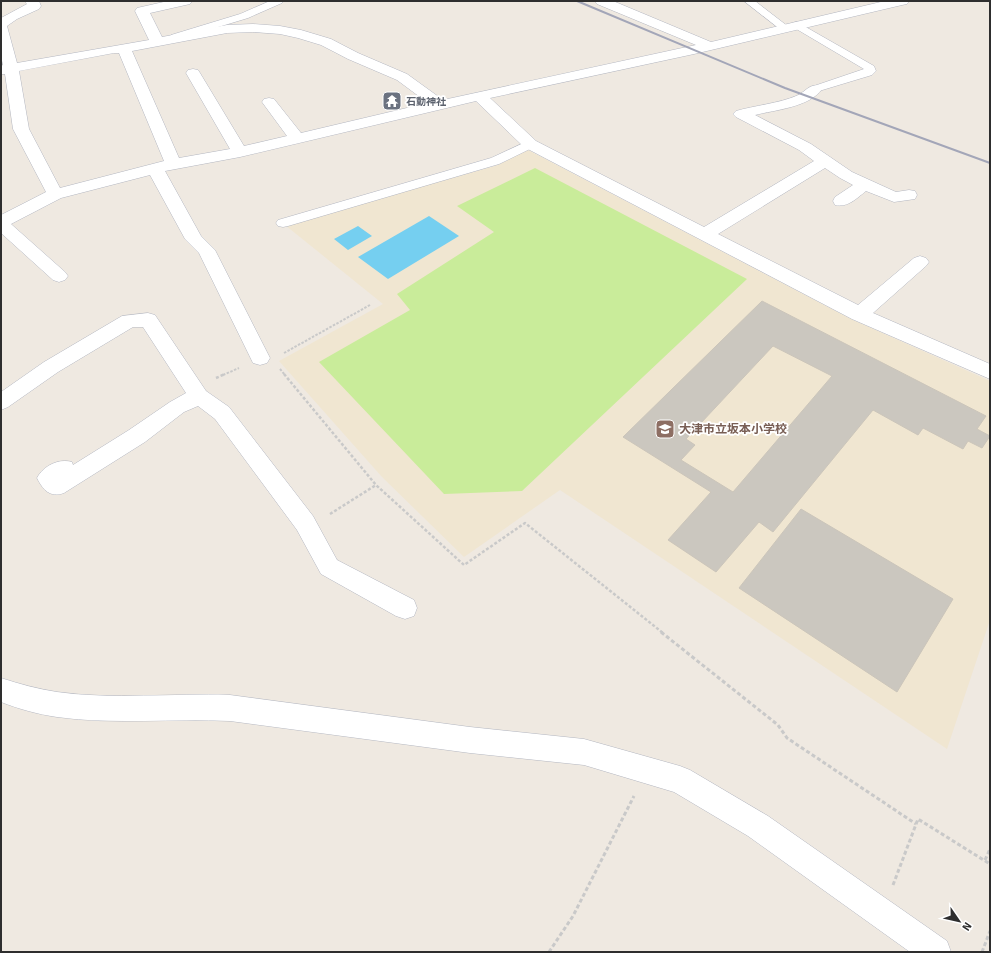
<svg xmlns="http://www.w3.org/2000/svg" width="991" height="953" font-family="Signika,'Noto Sans JP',sans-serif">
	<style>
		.education { fill: #f0e6d1 }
		.pitch { fill: #c9ec9a }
		.water { fill: #75cff0 }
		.building { fill: #cbc7bf; stroke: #cbc5ba; fill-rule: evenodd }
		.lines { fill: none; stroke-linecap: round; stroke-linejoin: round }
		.lane-casing { stroke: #b4b7c1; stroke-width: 1 }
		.street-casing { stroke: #b4b7c1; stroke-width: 1 }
		.path-far2 { stroke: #c9c9c9; stroke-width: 2; stroke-dasharray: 2.5 1.5; stroke-linecap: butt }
		.path-far1 { stroke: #c9c9c9; stroke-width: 2.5; stroke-dasharray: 3 2; stroke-linecap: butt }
		.path { stroke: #c9c9c9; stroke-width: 3; stroke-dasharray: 4 2.5; stroke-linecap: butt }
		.lane { fill: #fff; fill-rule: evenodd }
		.street { fill: #fff; fill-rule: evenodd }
		.rail { stroke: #a3a6b8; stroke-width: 2 }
		.labels { text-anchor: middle; stroke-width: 3.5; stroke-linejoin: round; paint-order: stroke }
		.far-worship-label { font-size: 10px; font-weight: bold; fill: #5b616d; stroke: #fff; text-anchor: start }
		.education-label { font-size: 12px; font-weight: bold; fill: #785e54; stroke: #fff; text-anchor: start }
	</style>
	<rect width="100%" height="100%" fill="#efe9e1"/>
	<path class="education" d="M 528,150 L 851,319 L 990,381 L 990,620 L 947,749 L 560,490 L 464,557 L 382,477 L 279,361 L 383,304 L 285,225 L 495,166 Z"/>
	<path class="pitch" d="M 535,168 L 747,279 L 522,491 L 444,494 L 319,362 L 410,310 L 397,294 L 494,232 L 457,206 Z"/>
	<path class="water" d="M 429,216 L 459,236 L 388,279 L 358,257 Z
		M 358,226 L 372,236 L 348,250 L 334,239 Z"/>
	<path class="building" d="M 762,301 L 986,416 L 977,429 L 990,436 L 982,448 L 968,441 L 963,449 L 923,428 L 918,435 L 873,410 L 773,532 L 759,522 L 716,572 L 668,540 L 711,492 L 623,437 ZM 773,346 L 832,376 L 733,492 L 681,460 L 695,445 L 686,439 Z
		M 801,509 L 953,599 L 897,692 L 739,588 Z"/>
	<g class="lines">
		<defs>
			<path id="lane" d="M 270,1 L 283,1 L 282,3 L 248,18 L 175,40 L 170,37 L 171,35 L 240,14 Z
				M 744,1 L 755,1 L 790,28 L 785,31 L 781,30 Z
				M 797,22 L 874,66 L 876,71 L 872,75 L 819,91 L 811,91 L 809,89 L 811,87 L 864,69 L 793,27 L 792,25 L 793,23 Z
				M 530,140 L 534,141 L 536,144 L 534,147 L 499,164 L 288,226 L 283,227 L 278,226 L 276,223 L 278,220 L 491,158 Z"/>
			<path id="street" d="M 25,1 L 39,1 L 41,6 L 39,9 L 17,19 L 7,26 L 17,63 L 149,40 L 135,11 L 137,8 L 168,1 L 192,1 L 190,4 L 150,13 L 162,37 L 227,25 L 253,24 L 280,26 L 301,30 L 331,39 L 358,53 L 407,74 L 443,100 L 696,45 L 597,4 L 595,1 L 613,1 L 711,42 L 885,1 L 909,1 L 907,4 L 902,5 L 694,54 L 490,98 L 536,141 L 704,227 L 814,161 L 799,150 L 736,117 L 733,114 L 736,111 C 753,106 780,103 796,96 C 806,92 809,83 820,86 L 822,89 C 810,107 775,110 755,115 L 811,144 L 852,172 L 896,192 L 909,190 L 915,191 L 917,195 L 915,199 L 894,202 L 866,191 C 857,198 848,208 835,205 L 833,201 L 835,197 L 853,185 L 840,178 L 825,168 L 718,234 L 858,305 L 914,258 L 920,256 L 926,258 L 929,262 L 926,266 L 873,313 L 990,364 L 990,379 L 852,319 L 524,147 L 476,101 L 240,157 L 165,171 L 201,236 L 215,250 L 270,358 L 267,363 L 260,365 L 253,363 L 199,253 L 185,239 L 150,175 L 61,198 L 11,224 L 65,272 L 68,276 L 65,280 L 59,282 L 53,280 L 1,233 L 1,215 L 46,192 L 13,129 L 5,74 L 1,74 L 1,66 L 3,65 L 1,56 L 1,18 L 27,4 ZM 253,32 L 280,34 L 298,38 L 321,45 L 348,59 L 397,80 L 428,103 L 301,133 L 274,99 L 269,98 L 264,99 L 262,102 L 287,136 L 244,146 L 200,73 L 198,70 L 193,69 L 188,70 L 186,73 L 230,149 L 179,158 L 132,51 L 227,33 ZM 114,53 L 119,53 L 164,161 L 60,188 L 29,129 L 19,71 Z
				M 148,313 L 155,315 L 206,391 L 229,407 L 313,516 L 337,560 L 414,600 L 417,608 L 414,616 L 405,619 L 396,616 L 321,574 L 297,530 L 215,419 L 198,406 L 184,412 L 145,442 L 64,493 C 50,498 43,490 37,478 C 43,466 59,458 72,462 L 73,465 L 129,430 L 170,402 L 186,393 L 143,327 L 133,327 L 58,372 L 8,407 L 1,410 L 1,392 L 44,362 L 122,316 Z
				M 1,678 C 19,684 38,689 57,692 C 114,700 173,693 230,695 L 470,727 L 584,739 L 680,766 L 690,770 L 768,816 L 947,941 L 951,952 L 910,952 L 748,836 L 674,792 L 584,765 L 470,753 L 230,721 C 173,718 114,725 57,717 C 37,714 19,709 1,702 Z"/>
		</defs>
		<use href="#lane" class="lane-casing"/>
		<use href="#street" class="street-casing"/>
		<path class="path-far2" d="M 284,353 L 370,305
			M 280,369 L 285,375
			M 223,375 L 239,368"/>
		<path class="path-far1" d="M 284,374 L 376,485 L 464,565 L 525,523 L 663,633
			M 216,378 L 225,374
			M 330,514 L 376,485"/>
		<path class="path" d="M 661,632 L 778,725 L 787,738 L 916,824
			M 985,860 L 990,849
			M 893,885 L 918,819 L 990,864
			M 549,952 L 573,916 L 634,796
			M 982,952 L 990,931"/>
		<use href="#lane" class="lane"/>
		<use href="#street" class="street"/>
		<path class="rail" d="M 577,1 L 785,88 L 990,163"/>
	</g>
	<defs>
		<symbol id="temple-square" viewBox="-11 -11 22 22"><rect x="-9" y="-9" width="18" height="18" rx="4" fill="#6b7280" stroke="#fff"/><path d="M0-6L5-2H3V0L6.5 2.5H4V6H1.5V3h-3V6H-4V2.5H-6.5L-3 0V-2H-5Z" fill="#fff"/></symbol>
		<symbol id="school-square" viewBox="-11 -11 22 22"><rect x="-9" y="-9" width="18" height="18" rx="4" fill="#8d6e63" stroke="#fff"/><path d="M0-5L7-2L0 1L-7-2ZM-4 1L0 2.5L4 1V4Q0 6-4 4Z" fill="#fff"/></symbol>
	</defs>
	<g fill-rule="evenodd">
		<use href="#temple-square" x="381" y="90" width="22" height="22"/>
		<use href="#school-square" x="654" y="418" width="22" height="22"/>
	</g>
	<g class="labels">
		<g class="far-worship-label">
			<text x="406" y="105">石動神社</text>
		</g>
		<g class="education-label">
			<text x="679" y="433">大津市立坂本小学校</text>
		</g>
	</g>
	<rect width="991" height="953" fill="none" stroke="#2e2e2e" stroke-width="4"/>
	<g transform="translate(959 921) rotate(124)" stroke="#ffffff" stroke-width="3" paint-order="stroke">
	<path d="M0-3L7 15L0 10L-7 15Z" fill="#2e2e2e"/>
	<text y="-6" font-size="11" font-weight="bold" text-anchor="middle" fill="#2e2e2e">N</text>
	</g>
</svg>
